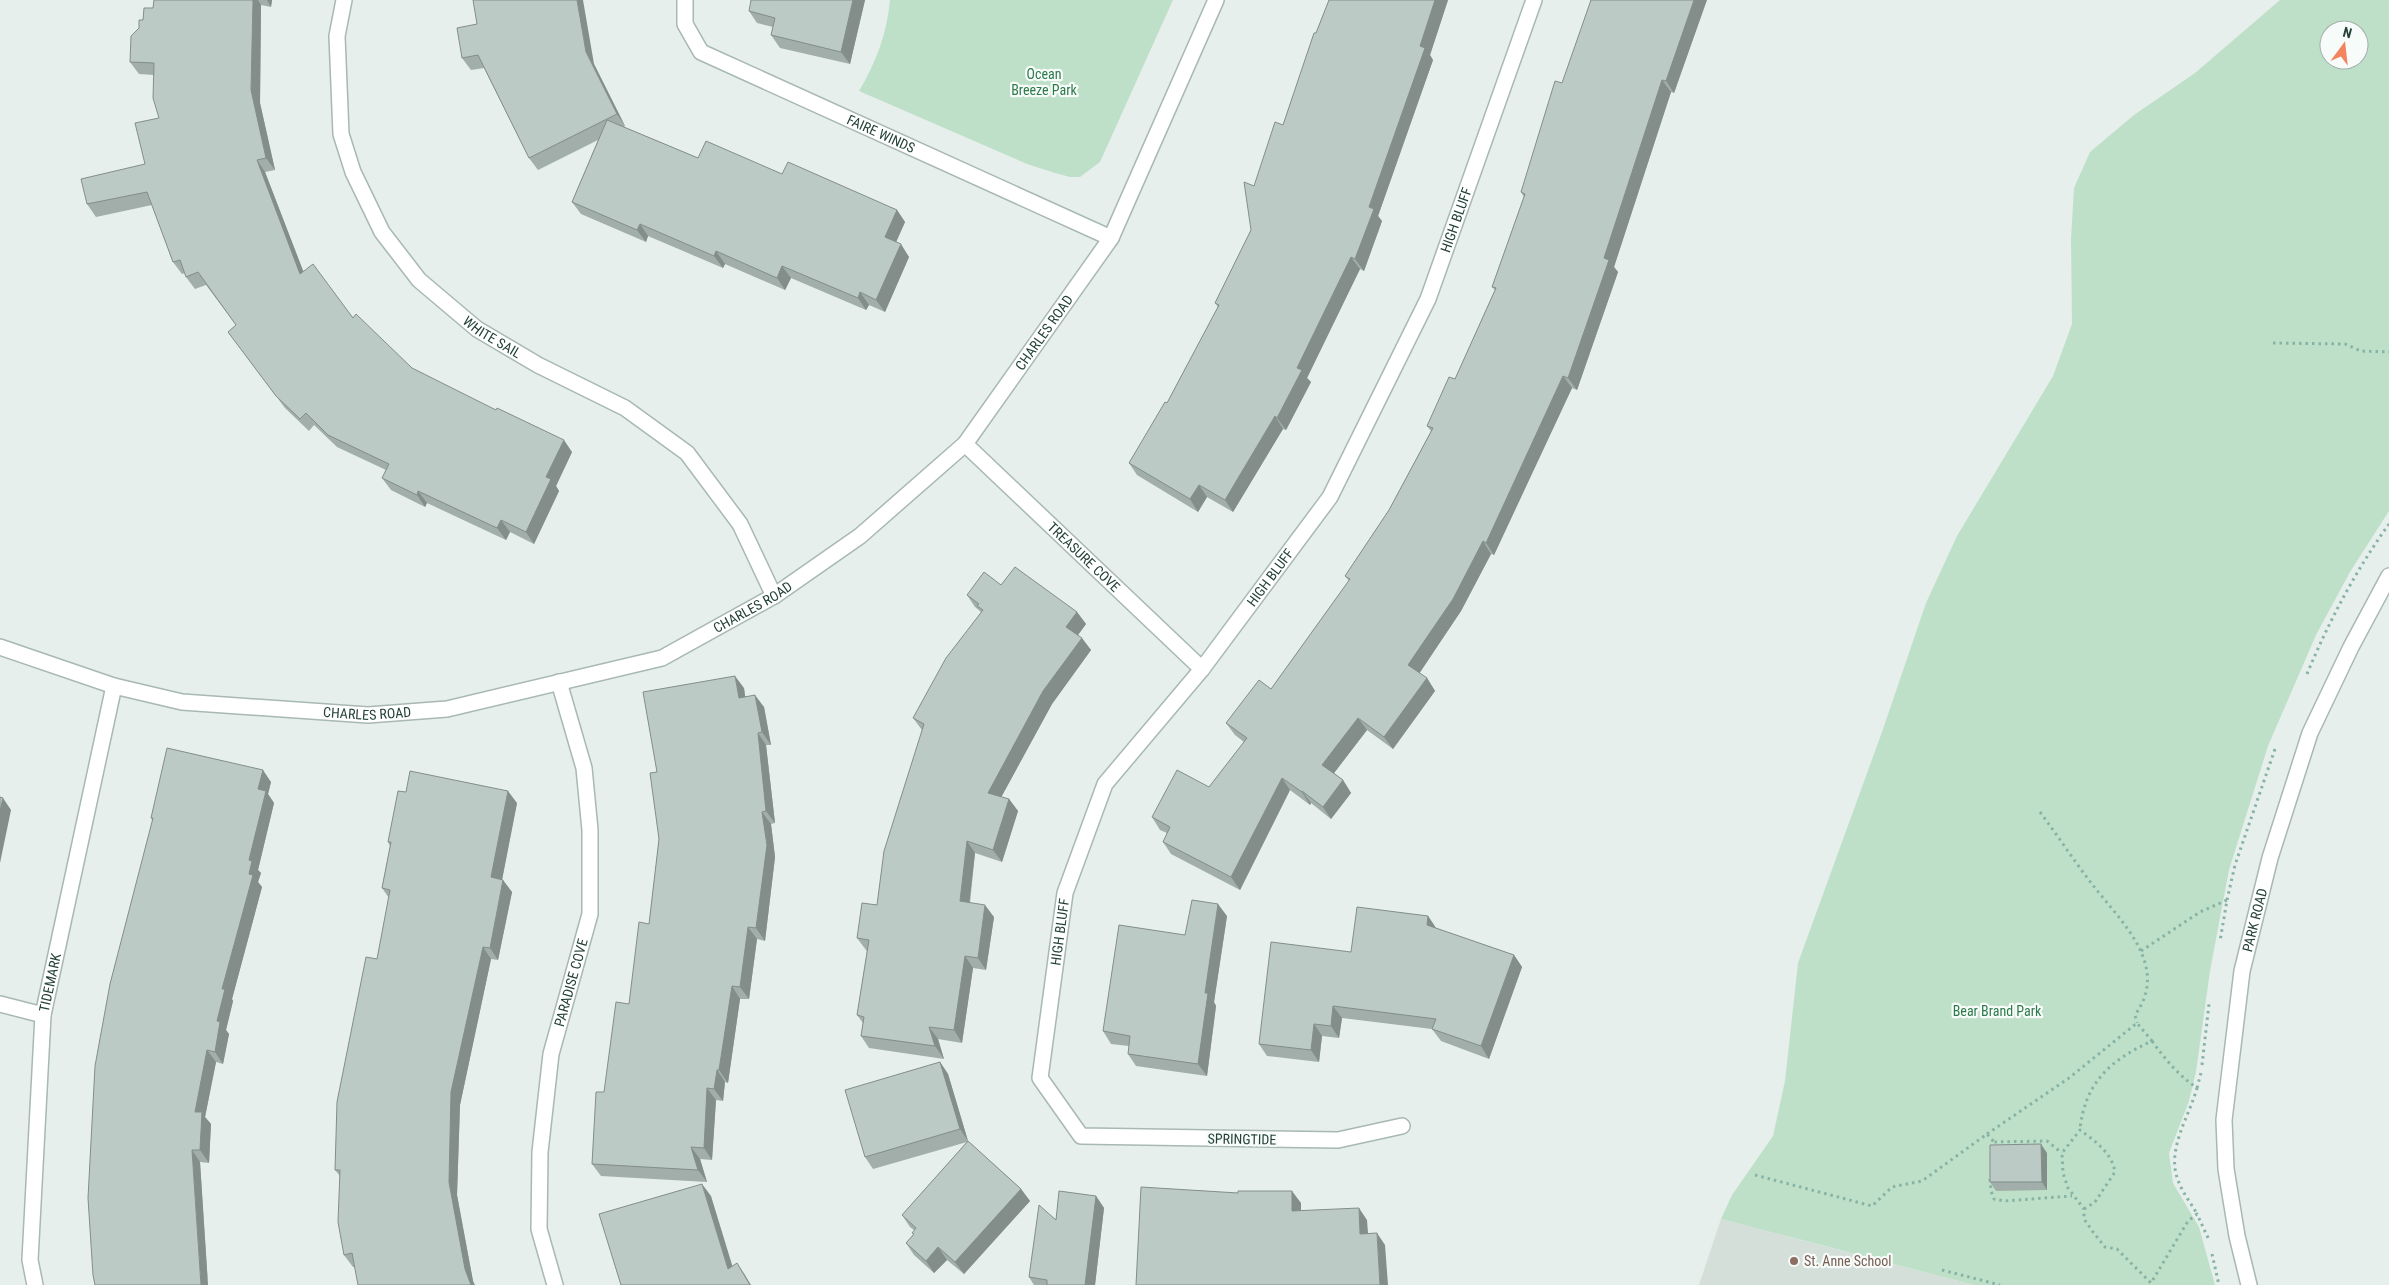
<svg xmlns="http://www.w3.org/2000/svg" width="2389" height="1285" font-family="'Roboto Condensed',sans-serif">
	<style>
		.built { fill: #d4dfda }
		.green { fill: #bfe0c8; fill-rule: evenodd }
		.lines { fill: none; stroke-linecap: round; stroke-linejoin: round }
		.minor-casing { stroke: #a8b8b2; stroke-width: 18 }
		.path { stroke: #86b3a5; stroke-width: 3; stroke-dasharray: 2.5 4; stroke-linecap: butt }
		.minor { stroke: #fff; stroke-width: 15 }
		.wall { fill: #a1aea9 }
		.shaded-wall { fill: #838d89 }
		.building { fill: #bbcac4; stroke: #838d89 }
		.education-dot { fill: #8d6e63; stroke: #f7fbf9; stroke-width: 2 }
		.labels { text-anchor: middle; stroke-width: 4.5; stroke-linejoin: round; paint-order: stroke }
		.park-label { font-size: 14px; fill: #2d7a4b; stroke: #f7fbf9 }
		.street-label { font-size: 14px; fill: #24423a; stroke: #f7fbf9 }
		.education-label { font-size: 14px; fill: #785e54; stroke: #f7fbf9; text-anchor: start }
	</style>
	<rect width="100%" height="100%" fill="#e6efeb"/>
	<path class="built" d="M 1721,1219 L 1843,1251 L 1974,1285 L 1699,1285 Z"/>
	<path class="green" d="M 890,0 L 1173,0 L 1100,162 L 1080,177 L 1070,177 L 1055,173 L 1027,164 L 859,91 C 876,63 887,33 890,0 Z
		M 2280,0 L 2389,0 L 2389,511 L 2350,572 L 2316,635 L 2268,746 L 2229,870 L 2210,971 L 2196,1072 L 2189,1101 L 2169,1153 L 2173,1183 L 2199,1227 L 2215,1285 L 1974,1285 L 1721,1219 L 1732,1195 L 1773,1136 L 1785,1081 L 1798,963 L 1882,732 L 1926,603 L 1957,536 L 2053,376 L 2072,324 L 2071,238 L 2074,188 L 2090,152 L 2134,115 L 2195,73 ZM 2329,30 L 2359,30 L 2359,60 L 2329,60 Z"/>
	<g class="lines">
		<defs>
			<g id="minor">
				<path id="s1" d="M 344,0 L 337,36 L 341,134 L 353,172 L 382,232 L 419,280 L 477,329 L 538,365 L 625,408 L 687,453 L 740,524 L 774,596"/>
				<path id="s2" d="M 685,0 L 685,24 L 701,52 L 1111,238"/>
				<path id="s3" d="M 965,444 L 1202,669"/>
				<path id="s4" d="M 0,647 L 114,686 L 182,702 L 368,715 L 447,709 L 662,658 L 774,596 L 860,536 L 965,444 L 1111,238 L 1216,0"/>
				<path d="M 0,1004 L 43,1015"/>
				<path id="s5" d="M 1402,1126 L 1338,1140 L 1081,1136 L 1040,1078 L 1065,893 L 1105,784 L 1202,669 L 1330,497 L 1428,299 L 1534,0"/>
				<path id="s6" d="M 35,1285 L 30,1260 L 43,1015 L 114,686"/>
				<path id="s7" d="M 555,1285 L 539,1229 L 540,1152 L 551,1054 L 590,914 L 590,830 L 584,768 L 559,682"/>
				<path id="s8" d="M 2249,1285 L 2237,1236 L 2226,1169 L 2224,1120 L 2242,971 L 2270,858 L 2310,733 L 2351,647 L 2389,576"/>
			</g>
		</defs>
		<use href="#minor" class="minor-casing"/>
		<path class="path" d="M 2273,343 L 2345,344 L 2361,351 L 2389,352
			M 2307,674 C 2329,621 2356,570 2389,524
			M 2040,812 C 2058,836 2074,861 2092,884 C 2120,921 2171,965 2135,1015 L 2137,1023
			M 2227,900 L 2235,865 L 2276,746
			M 2141,951 L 2200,912 L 2227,900 L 2220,941
			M 2152,1041 C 2165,1059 2178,1075 2197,1088 C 2189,1117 2166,1150 2178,1180 C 2182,1192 2191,1203 2197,1214
			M 2202,1065 L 2209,1004
			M 2197,1088 L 2201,1073
			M 1987,1134 L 2069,1078 L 2137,1023 L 2152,1041 C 2110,1060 2085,1083 2080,1129
			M 1993,1148 L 1994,1142 L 2047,1141 L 2062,1153
			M 1755,1175 L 1872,1206 L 1892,1187 L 1922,1181 L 1987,1134 L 1994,1142
			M 1990,1179 L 1991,1191 L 1994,1199 L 2004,1201 L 2072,1196
			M 2084,1209 L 2095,1202 L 2115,1172 C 2112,1153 2095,1141 2080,1130 L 2062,1153 L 2063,1173 L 2068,1188 L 2084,1209 L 2084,1219 L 2093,1232 L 2105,1247 L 2117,1249 L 2151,1283 L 2188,1221 L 2197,1214 L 2209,1240
			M 2212,1254 L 2219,1285
			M 1942,1270 L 2000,1285"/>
		<use href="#minor" class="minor"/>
	</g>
	<path class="wall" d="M 154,0 L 272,0 L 271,7 L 261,5 L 260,103 L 275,170 L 265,172 L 303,271 L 353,318 L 412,368 L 572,452 L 556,486 L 559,491 L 534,544 L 510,532 L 506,540 L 427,503 L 425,507 L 391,490 L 382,478 L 386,470 L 337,447 L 314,425 L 309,431 L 285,408 L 228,332 L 236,325 L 206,285 L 195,289 L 186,277 L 185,273 L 182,274 L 173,262 L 152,205 L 96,217 L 87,204 L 145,164 L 159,118 L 154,75 L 139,74 L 130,62 L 139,28 L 143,20 L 153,8 Z
		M 865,0 L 850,64 L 780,48 L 771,35 L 773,27 L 757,23 L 749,11 Z
		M 1329,0 L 1448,0 L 1430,55 L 1433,60 L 1378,216 L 1382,221 L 1364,271 L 1360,269 L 1307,378 L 1311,382 L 1286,430 L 1283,429 L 1233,512 L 1207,497 L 1198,512 L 1137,475 L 1129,463 L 1167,403 L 1218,307 L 1215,303 L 1251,230 L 1254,186 L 1283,125 L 1316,33 Z
		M 1702,13 L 1674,93 L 1671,92 L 1614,267 L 1618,272 L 1577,390 L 1572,388 L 1494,555 L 1491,554 L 1461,611 L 1419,673 L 1427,678 L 1435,691 L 1393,749 L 1367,730 L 1334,773 L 1343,780 L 1351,793 L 1331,819 L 1311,803 L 1310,805 L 1290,790 L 1240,890 L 1171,854 L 1163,842 L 1167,833 L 1160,830 L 1152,817 L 1209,787 L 1244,742 L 1235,735 L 1226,723 L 1271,689 L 1349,581 L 1345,576 L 1389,510 L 1431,431 L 1427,426 L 1455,379 L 1495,290 L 1492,287 L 1524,197 L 1521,192 L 1562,83 Z
		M 477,24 L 594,64 L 625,126 L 624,127 L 698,158 L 782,174 L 897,210 L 905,222 L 896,242 L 909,257 L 885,312 L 869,305 L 866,310 L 791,278 L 785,290 L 725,264 L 723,268 L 648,236 L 646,242 L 581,214 L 572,202 L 598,140 L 538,170 L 529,158 L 484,68 L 471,70 L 462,58 Z
		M 1001,585 L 1077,612 L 1086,624 L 1078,635 L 1091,650 L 1052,704 L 1001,797 L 1009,799 L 1018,811 L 1002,862 L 975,853 L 970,903 L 994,917 L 986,970 L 973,968 L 962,1043 L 938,1039 L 944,1059 L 869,1048 L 861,1036 L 863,1023 L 857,1015 L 867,951 L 866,950 L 857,938 L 877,905 L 922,730 L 913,718 L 981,612 L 975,607 L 967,595 Z
		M 744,688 L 745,696 L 764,707 L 771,745 L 766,745 L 775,823 L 771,824 L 775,857 L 765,941 L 757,939 L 749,999 L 740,999 L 728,1083 L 725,1082 L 723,1101 L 716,1100 L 712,1160 L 700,1159 L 707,1182 L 601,1176 L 592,1164 L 604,1092 L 629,1004 L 649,924 L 659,839 L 657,772 Z
		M 271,782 L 268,794 L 274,803 L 258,870 L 261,873 L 258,882 L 262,887 L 232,999 L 233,1001 L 226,1030 L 229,1034 L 223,1064 L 216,1062 L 205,1117 L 211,1124 L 209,1163 L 200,1162 L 208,1285 L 152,820 L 151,818 Z
		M 406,792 L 517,803 L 502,880 L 512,892 L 498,960 L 491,959 L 460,1105 L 457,1195 L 473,1281 L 353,1267 L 344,1255 L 340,1176 L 335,1170 L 389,898 L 382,888 L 390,846 L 388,842 Z
		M 1227,916 L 1214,1002 L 1216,1006 L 1207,1076 L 1136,1066 L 1128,1054 L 1129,1046 L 1111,1044 L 1103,1031 L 1185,935 Z
		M 1428,916 L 1436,928 L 1514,955 L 1522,967 L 1489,1059 L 1441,1041 L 1432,1029 L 1342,1018 L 1339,1038 L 1322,1036 L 1319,1062 L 1267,1056 L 1259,1044 L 1351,952 Z
		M 940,1062 L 948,1074 L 968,1141 L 1021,1189 L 1030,1201 L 964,1274 L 947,1260 L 934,1273 L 914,1255 L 906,1243 L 914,1234 L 914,1230 L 910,1227 L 902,1215 L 967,1142 L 873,1169 L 865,1157 Z
		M 2047,1153 L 2047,1190 L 1996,1191 L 1990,1182 Z
		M 1096,1196 L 1104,1208 L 1095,1285 L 1034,1285 L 1029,1277 L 1056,1220 Z"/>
	<path class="shaded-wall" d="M 253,0 L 258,0 L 261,5 L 260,103 L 275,170 L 266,158 L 251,90 Z
		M 267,0 L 272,0 L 271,7 Z
		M 577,0 L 583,0 L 594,64 L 625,126 L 617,114 L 586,52 Z
		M 853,0 L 865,0 L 850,64 L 841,52 Z
		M 1435,0 L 1448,0 L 1430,55 L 1433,60 L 1378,216 L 1382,221 L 1364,271 L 1355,259 L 1369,207 Z
		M 1694,0 L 1707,0 L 1674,93 L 1666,81 Z
		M 1662,80 L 1671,92 L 1614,267 L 1618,272 L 1577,390 L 1568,378 L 1604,258 Z
		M 257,160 L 265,172 L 309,286 L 300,274 Z
		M 897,210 L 905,222 L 893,249 L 885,237 Z
		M 640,224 L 648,236 L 646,242 L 637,230 Z
		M 901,244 L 909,257 L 885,312 L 876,300 Z
		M 716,251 L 725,264 L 723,268 L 714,256 Z
		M 1351,257 L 1360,269 L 1307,378 L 1311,382 L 1286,430 L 1277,418 L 1297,368 Z
		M 782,266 L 791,278 L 785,290 L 777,278 Z
		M 860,292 L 869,305 L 866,310 L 858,298 Z
		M 1563,376 L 1572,388 L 1494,555 L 1486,543 Z
		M 1275,416 L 1283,429 L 1233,512 L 1225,500 Z
		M 564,440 L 572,452 L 556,486 L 559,491 L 534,544 L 526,532 L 546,477 Z
		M 1199,485 L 1207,497 L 1198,512 L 1190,499 Z
		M 418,491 L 427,503 L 425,507 L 417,495 Z
		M 501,520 L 510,532 L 506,540 L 497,528 Z
		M 1483,541 L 1491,554 L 1461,611 L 1417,677 L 1408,665 Z
		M 1077,612 L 1086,624 L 1075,639 L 1066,627 Z
		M 1082,638 L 1091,650 L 1052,704 L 997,805 L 988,793 L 1043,691 Z
		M 735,676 L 744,688 L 747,710 L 739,698 Z
		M 1427,678 L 1435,691 L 1393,749 L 1384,737 Z
		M 755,695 L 764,707 L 771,745 L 762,732 Z
		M 1358,718 L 1367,730 L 1331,777 L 1322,765 Z
		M 758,733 L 766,745 L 775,823 L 766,811 Z
		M 263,770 L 271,782 L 268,794 L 274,803 L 258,870 L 261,873 L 258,882 L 262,887 L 232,999 L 233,1001 L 226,1030 L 229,1034 L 223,1064 L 215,1052 L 217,1021 L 222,989 L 249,874 L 249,860 L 258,789 Z
		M 1282,778 L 1290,790 L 1240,890 L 1231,877 Z
		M 1343,780 L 1351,793 L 1331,819 L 1323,807 Z
		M 508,791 L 517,803 L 500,890 L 491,877 Z
		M 1302,791 L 1311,803 L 1310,805 L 1302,792 Z
		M 3,798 L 11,810 L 0,863 L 0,811 Z
		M 1009,799 L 1018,811 L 1002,862 L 993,850 Z
		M 762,812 L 771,824 L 775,857 L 765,941 L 756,928 Z
		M 967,841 L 975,853 L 968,914 L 960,901 Z
		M 503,880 L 512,892 L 498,960 L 490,948 Z
		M 1218,904 L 1227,916 L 1214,1002 L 1216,1006 L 1207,1076 L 1198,1064 L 1205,993 Z
		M 985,905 L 994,917 L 986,970 L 978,958 Z
		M 1428,916 L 1436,928 L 1427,925 Z
		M 748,927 L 757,939 L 749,999 L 740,987 Z
		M 483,947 L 491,959 L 460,1105 L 457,1195 L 473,1281 L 475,1285 L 471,1285 L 465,1269 L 449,1182 L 451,1092 Z
		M 1514,955 L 1522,967 L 1489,1059 L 1481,1046 Z
		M 965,956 L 973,968 L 962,1043 L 954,1030 Z
		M 732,986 L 740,999 L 728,1083 L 719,1070 Z
		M 1333,1006 L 1342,1018 L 1339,1038 L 1331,1026 Z
		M 1314,1024 L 1322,1036 L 1319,1062 L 1311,1050 Z
		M 929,1027 L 938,1039 L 944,1059 L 935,1046 Z
		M 207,1050 L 216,1062 L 205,1117 L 211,1124 L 209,1163 L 200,1150 L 195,1112 Z
		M 940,1062 L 948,1074 L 968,1141 L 960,1129 Z
		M 717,1070 L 725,1082 L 723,1101 L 714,1089 Z
		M 707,1088 L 716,1100 L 712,1160 L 704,1148 Z
		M 2041,1144 L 2047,1153 L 2047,1190 L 2042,1182 Z
		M 691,1147 L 700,1159 L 707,1182 L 698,1170 Z
		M 192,1150 L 200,1162 L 208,1285 L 201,1285 Z
		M 702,1184 L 711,1196 L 737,1281 L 728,1269 Z
		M 1021,1189 L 1030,1201 L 964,1274 L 955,1262 Z
		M 1292,1191 L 1301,1203 L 1301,1223 L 1292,1211 Z
		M 1096,1196 L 1104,1208 L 1095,1285 L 1085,1285 Z
		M 1359,1208 L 1367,1220 L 1369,1246 L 1360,1234 Z
		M 1377,1233 L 1385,1245 L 1388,1285 L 1380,1285 Z
		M 938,1247 L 947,1260 L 934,1273 L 926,1261 Z
		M 737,1263 L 745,1275 L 751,1285 L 750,1285 Z"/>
	<path class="building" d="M 154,0 L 253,0 L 251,90 L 266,158 L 257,160 L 300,274 L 313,264 L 353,318 L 356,314 L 412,368 L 496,410 L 497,408 L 564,440 L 546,477 L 551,479 L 526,532 L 501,520 L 497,528 L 418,491 L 417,495 L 382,478 L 389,464 L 328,435 L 306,413 L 300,419 L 276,396 L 228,332 L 236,325 L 198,272 L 186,277 L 180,260 L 173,262 L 147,192 L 87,204 L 81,179 L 145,164 L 135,123 L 159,118 L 153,98 L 154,63 L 130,62 L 131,36 L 139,28 L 139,20 L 143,20 L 144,8 L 153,8 Z
		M 473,0 L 577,0 L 586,52 L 617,114 L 529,158 L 478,55 L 462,58 L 457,28 L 477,24 Z
		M 751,0 L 853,0 L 841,52 L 771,35 L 775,18 L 749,11 Z
		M 1329,0 L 1435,0 L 1420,46 L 1425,48 L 1369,207 L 1374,209 L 1355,259 L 1351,257 L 1297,368 L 1302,370 L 1277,418 L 1275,416 L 1225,500 L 1199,485 L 1190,499 L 1129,463 L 1165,402 L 1167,403 L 1219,305 L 1215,303 L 1251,230 L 1244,182 L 1254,186 L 1275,122 L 1283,125 L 1314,33 L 1316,33 Z
		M 1591,0 L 1694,0 L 1666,81 L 1662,80 L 1604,258 L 1609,260 L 1568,378 L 1563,376 L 1486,543 L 1483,541 L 1453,599 L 1408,665 L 1427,678 L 1384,737 L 1358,718 L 1322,765 L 1343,780 L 1323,807 L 1302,791 L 1302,792 L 1282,778 L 1231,877 L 1163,842 L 1170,827 L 1152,817 L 1177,770 L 1209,787 L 1247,738 L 1226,723 L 1259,680 L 1271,689 L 1350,579 L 1345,576 L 1389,510 L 1433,428 L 1427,426 L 1449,377 L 1455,379 L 1496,288 L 1492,287 L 1525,194 L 1521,192 L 1555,81 L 1562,83 Z
		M 607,120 L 698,158 L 706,141 L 782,174 L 788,162 L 897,210 L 885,237 L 901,244 L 876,300 L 860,292 L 858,298 L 782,266 L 777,278 L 716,251 L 714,256 L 640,224 L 637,230 L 572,202 Z
		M 1015,567 L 1077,612 L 1066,627 L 1082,638 L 1043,691 L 988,793 L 1009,799 L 993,850 L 967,841 L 960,901 L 985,905 L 978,958 L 965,956 L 954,1030 L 929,1027 L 935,1046 L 861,1036 L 864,1017 L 857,1015 L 869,940 L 857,938 L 862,903 L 877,905 L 884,851 L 924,724 L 913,718 L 946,658 L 983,610 L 977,606 L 979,604 L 967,595 L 984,572 L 1001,585 Z
		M 735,676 L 739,698 L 755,695 L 762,732 L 758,733 L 766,811 L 762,812 L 767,845 L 756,928 L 748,927 L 740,987 L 732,986 L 719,1070 L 717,1070 L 714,1089 L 707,1088 L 704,1148 L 691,1147 L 698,1170 L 592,1164 L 596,1092 L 604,1092 L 616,1002 L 629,1004 L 639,922 L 649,924 L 659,839 L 650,773 L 657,772 L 643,692 Z
		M 167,748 L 263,770 L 258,789 L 266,791 L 249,860 L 252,861 L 249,874 L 253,875 L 222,989 L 225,989 L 217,1021 L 220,1022 L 215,1052 L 207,1050 L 195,1112 L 202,1112 L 200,1150 L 192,1150 L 201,1285 L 95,1285 L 93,1275 L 88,1198 L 95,1066 L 110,984 L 153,818 L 151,818 Z
		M 410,771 L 508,791 L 491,877 L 503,880 L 490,948 L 483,947 L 451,1092 L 449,1182 L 465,1269 L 471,1285 L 358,1285 L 352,1253 L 344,1255 L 338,1222 L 340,1170 L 335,1170 L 337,1102 L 366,957 L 377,959 L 390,890 L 382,888 L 391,842 L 388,842 L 398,791 L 406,792 Z
		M 0,797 L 3,798 L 0,811 Z
		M 1192,900 L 1218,904 L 1205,993 L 1208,993 L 1198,1064 L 1128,1054 L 1130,1036 L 1103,1031 L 1119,925 L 1185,935 Z
		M 1357,907 L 1428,916 L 1427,925 L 1514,955 L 1481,1046 L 1432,1029 L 1436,1019 L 1333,1006 L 1331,1026 L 1314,1024 L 1311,1050 L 1259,1044 L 1271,942 L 1351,952 Z
		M 940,1062 L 960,1129 L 865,1157 L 845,1090 Z
		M 968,1141 L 1021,1189 L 955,1262 L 938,1247 L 926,1261 L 906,1243 L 914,1234 L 912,1233 L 916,1228 L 902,1215 Z
		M 2041,1144 L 2042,1182 L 1990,1182 L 1990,1145 Z
		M 702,1184 L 728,1269 L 737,1263 L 750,1285 L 621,1285 L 599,1214 Z
		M 1141,1187 L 1238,1193 L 1238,1191 L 1292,1191 L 1292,1211 L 1359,1208 L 1360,1234 L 1377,1233 L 1380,1285 L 1136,1285 Z
		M 1059,1191 L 1096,1196 L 1085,1285 L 1047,1285 L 1047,1280 L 1029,1277 L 1039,1205 L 1056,1220 Z"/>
	<circle class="education-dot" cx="1794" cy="1261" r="5"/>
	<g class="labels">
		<g class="park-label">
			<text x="1044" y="79">Ocean<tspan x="1044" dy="16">Breeze Park</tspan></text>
			<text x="1997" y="1016">Bear Brand Park</text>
		</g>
		<g class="street-label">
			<text dy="5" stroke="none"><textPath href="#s2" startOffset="254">FAIRE WINDS</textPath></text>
			<text dy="5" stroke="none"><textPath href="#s5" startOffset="1366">HIGH BLUFF</textPath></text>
			<text dy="5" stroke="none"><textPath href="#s4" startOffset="1186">CHARLES ROAD</textPath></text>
			<text dy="5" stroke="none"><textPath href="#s1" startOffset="395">WHITE SAIL</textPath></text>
			<text dy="5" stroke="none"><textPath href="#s3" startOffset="164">TREASURE COVE</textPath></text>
			<text dy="5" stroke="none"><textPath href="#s5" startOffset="961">HIGH BLUFF</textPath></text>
			<text dy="5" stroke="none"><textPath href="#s4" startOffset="781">CHARLES ROAD</textPath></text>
			<text dy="5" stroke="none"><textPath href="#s4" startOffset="376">CHARLES ROAD</textPath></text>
			<text dy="5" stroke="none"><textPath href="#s8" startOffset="370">PARK ROAD</textPath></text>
			<text dy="5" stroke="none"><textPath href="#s5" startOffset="541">HIGH BLUFF</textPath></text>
			<text dy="5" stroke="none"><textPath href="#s6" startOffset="304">TIDEMARK</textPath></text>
			<text dy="5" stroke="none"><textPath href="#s7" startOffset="308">PARADISE COVE</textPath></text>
			<text transform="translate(1242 1139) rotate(1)" y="5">SPRINGTIDE</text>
		</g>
		<g class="education-label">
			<text x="1804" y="1266">St. Anne School</text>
		</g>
	</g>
	<g transform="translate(2344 45) rotate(15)"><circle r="24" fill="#f7fbf9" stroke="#a3b1ad"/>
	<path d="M0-4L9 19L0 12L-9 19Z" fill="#f4845f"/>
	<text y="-8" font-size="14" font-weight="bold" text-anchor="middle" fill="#24423a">N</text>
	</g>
</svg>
